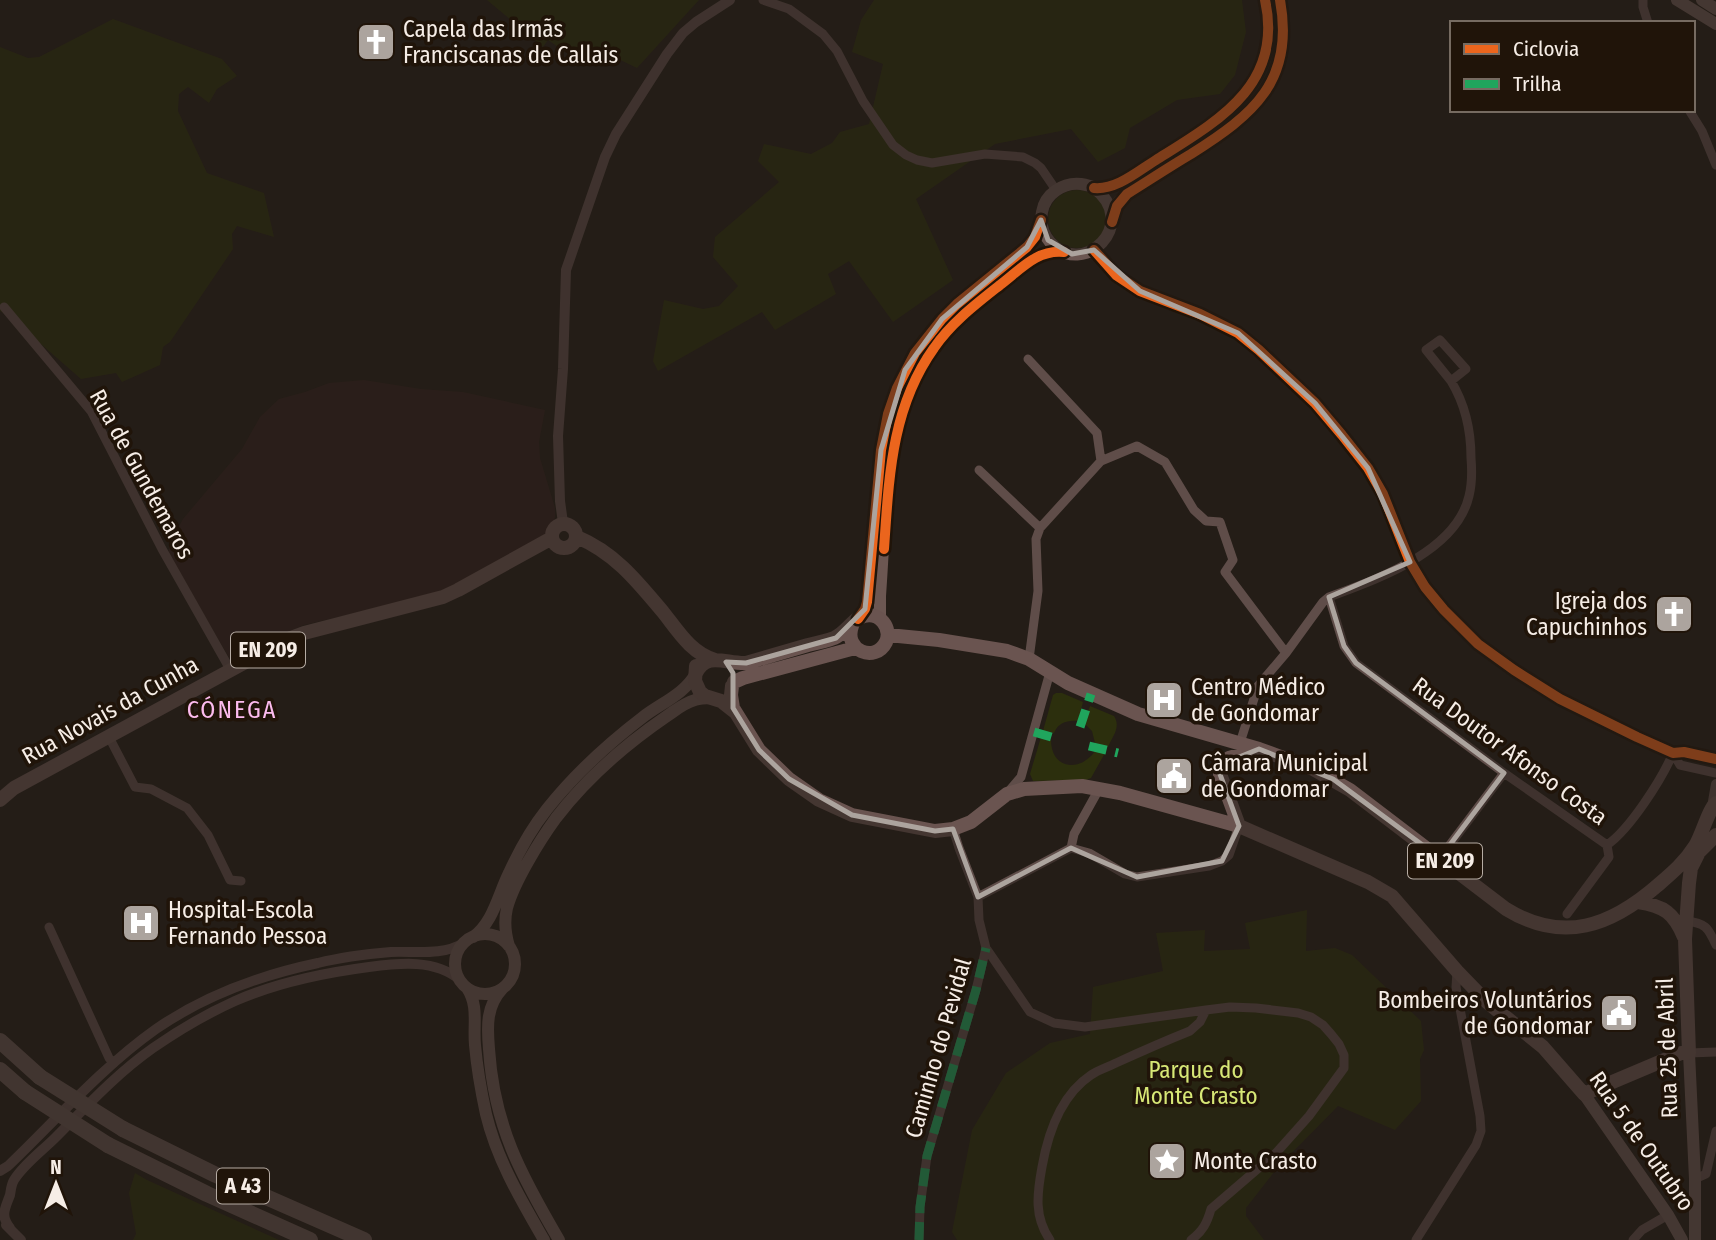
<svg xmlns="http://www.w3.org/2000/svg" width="1716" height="1240" font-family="'Fira Sans Condensed',sans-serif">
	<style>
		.commercial { fill: #32211d }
		.green { fill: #2c2f0d }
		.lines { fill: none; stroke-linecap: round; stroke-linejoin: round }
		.minor { stroke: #5f4d49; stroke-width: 9 }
		.tertiary { stroke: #5f4d49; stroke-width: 10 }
		.secondary { stroke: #6c5752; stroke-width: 12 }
		.primary { stroke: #6a5450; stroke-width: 14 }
		.motorway { stroke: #65534e; stroke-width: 16 }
		.motorway-bridge { stroke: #65534e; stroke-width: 16 }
		.quiet { stroke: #20a55d; stroke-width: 9; stroke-dasharray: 18 9; stroke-linecap: butt }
		.cycleway-casing { stroke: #201409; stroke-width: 15 }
		.cycleway { stroke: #eb651d; stroke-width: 10 }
		.marked { fill: none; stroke: #aca49e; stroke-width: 5; stroke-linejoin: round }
		.labels { text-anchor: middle; stroke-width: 7; stroke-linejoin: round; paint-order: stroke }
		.shield { fill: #201409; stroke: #b6aca4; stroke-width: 2 }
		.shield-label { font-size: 21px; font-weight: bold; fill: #f6ede6 }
		.poi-label { font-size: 23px; fill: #f6ede6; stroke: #201409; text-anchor: start }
		.street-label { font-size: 23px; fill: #f6ede6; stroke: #201409 }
		.park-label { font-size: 23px; fill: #d7e776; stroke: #201409 }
		.neighbourhood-label { font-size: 24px; letter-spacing: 2px; fill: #fcbbee; stroke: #201409 }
	</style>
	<rect width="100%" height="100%" fill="#241d17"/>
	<path class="commercial" d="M 364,380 L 421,389 L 463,392 L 545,410 L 539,442 L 540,458 L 555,508 L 555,517 L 550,533 L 459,584 L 428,596 L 304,625 L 275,637 L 236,658 L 230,659 L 168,554 L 170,543 L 183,519 L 242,449 L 260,417 L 279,399 L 305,392 L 329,383 Z"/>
	<path class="green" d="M 487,0 L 699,0 L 637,68 L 612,56 L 561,49 L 548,40 L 543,47 Z
		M 874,0 L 1242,0 L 1246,32 L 1235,75 L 1220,94 L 1177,100 L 1130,128 L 1125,148 L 1098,162 L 1071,129 L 995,144 L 916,199 L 953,280 L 893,322 L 849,261 L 828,274 L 836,294 L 775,330 L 762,312 L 658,371 L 653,361 L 664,300 L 703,309 L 719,306 L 738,286 L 713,257 L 715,237 L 779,182 L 758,161 L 764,144 L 811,154 L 832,143 L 840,132 L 869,124 L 883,64 L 852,52 L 861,20 Z
		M 113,19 L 222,59 L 237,76 L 217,89 L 209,103 L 188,87 L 179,94 L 178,111 L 207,173 L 264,193 L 274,237 L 237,226 L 232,234 L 233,249 L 170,342 L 163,347 L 160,365 L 122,382 L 116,373 L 81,379 L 10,317 L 0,311 L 0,47 L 28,58 L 39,57 Z
		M1048 219a29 29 0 1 1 58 0a29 29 0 1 1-58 0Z
		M 1056,693 L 1062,693 L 1083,702 L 1078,721 C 1067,720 1058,723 1054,733 L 1043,731 L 1053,695 Z
		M 1090,706 L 1114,716 C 1121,727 1113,736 1108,747 L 1095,743 L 1092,731 L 1084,723 Z
		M 1041,737 L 1051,740 C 1051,769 1080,773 1095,751 L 1105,753 L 1091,778 L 1086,780 L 1033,781 L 1030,774 Z
		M 1307,910 L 1306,951 L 1335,948 L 1352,955 L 1421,1021 L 1424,1050 L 1420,1059 L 1421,1101 L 1395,1130 L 1338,1106 L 1278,1167 L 1246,1208 L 1246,1216 L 1264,1240 L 957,1240 L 952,1232 L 972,1130 L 1006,1073 L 1050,1043 L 1090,1034 L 1093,987 L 1163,971 L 1156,933 L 1205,930 L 1204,951 L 1250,949 L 1245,923 Z
		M 135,1173 L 147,1180 L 279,1240 L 133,1240 L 136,1234 L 129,1193 Z"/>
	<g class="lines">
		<path class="minor" d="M 763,0 L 789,9 L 823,34 L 837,51 L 863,101 L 893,145 L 906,155 L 917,160 L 932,163 L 985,154 L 1023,157 L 1035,163 L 1041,168 L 1056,190
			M 1643,0 L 1643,7 L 1648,23
			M 1689,110 L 1702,131 L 1716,165
			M 1094,250 L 1116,275 L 1140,291 L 1200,314 L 1238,333 L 1259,350 L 1315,403 L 1342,435 L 1368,468 L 1383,494 L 1410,562 L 1425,587 L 1444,610 L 1478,644 L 1514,670 L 1560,699 L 1637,737 L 1673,753 L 1684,752 L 1716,759
			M 4,307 L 91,411 L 162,549 L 231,671
			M 1028,359 L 1097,433 L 1101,461 L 1040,528 L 1036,539 L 1038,591 L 1029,659
			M 1101,461 L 1137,446 L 1165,462 L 1194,510 L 1206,521 L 1220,522 L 1233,560 L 1225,572 L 1286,653
			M 979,470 L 1040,528
			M 1329,597 L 1344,646 L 1356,663 L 1504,773 L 1607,845 C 1630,829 1662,779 1673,753
			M 109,737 L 135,787 L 151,789 L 187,808 L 208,835 L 230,880 L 241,881
			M 1240,743 L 1258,686 L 1286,653 L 1323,602 L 1329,597 C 1377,579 1456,552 1469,496 C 1472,484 1472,470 1471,458 C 1471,431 1465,404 1451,381 L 1466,369 L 1440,340 L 1426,350 L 1451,381
			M 1673,753 L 1680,765 L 1716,773
			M 1009,791 L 1021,777 L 1050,672
			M 1071,848 L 1089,853 L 1125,874 L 1137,877 L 1209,866 L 1222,861 L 1229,855 L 1239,826
			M 1071,848 L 1074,834 L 1099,789
			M 1440,858 L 1504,773
			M 978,897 L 1071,848
			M 1567,914 L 1609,857 L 1607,845
			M 1686,921 C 1705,923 1708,927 1716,945
			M 49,927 L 109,1058 L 114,1063
			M 986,948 L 1030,1012 L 1054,1023 L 1085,1027 L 1206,1010 L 1230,1007 L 1256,1008 L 1298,1013 L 1311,1017 L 1323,1025 L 1331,1034 L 1339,1044 L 1344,1055 L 1344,1068 L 1309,1116 L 1276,1153 L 1211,1209 C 1207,1223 1203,1231 1191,1240
			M 1689,1053 L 1716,1052
			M 1695,1179 L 1706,1174 L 1716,1131
			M 919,1240 L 920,1207 L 927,1156 L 976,990 L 986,948 L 979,920 L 978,897 L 959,848 L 953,829
			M 1050,1240 C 1034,1217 1037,1194 1042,1167 C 1048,1133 1061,1095 1091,1075 C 1098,1070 1108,1067 1116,1063 C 1140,1052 1165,1041 1190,1031 L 1200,1022 L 1206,1010
			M 1416,1240 L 1476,1145 L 1481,1131 L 1480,1116 L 1456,987 L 1457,971
			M 1633,1240 L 1642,1230 L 1668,1215"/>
		<path class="tertiary" d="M 563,523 L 560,501 L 558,436 L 563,369 L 566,270 L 605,157 L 616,134 L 667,54 L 683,33 L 696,22 L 730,0
			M 1712,807 L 1716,784
			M 0,1171 L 8,1166 C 56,1120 101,1068 156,1029 C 204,996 261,975 318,963 C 342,957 367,954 391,952 C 416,951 442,956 464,943
			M 6,1225 L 21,1240
			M 10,1228 C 0,1215 5,1209 10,1195 C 11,1190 11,1185 14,1180 C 24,1164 42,1151 55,1138 C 86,1107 116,1074 153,1048 C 179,1030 206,1014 235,1001 C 278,982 323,973 369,967 C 400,963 435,959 460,980"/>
		<path class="secondary" d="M 1677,0 L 1716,24
			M 1702,0 L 1716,9
			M 1094,188 C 1141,223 1083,280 1050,242 C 1043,234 1040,223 1042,212 C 1045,194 1063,182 1081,184 C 1093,186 1100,191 1112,186 C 1133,177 1152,162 1172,150 C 1229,114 1283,77 1265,0
			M 1113,218 L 1119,201 L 1127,194 C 1148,181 1169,167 1191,154 C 1253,115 1295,81 1280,0
			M 880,618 L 880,596 C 886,515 884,410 936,345 C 954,322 976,304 998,286 C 1017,272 1037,249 1062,252
			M 858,619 L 865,609 L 867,602 L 881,450 L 888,414 L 897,388 L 915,353 L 942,319 L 957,304 L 1027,247 L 1035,237 L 1041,221
			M455 964a30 30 0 1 1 60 0a30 30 0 1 1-60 0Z
			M 473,937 C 493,923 498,895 509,873 C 519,851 532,828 547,809 C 574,775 609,743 643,717 C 661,703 685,694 696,673
			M 509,946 C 505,933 504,921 507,908 C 514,882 540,840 556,818 C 586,779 626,744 667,716 C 676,710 684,703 695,700 C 700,698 705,698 711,698
			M 467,988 C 479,1006 473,1025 475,1045 C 477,1068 481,1091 486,1114 C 497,1160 521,1200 544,1240
			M 503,988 C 486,1006 487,1026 489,1049 C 494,1126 521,1175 559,1240
			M 1689,1053 L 1695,1179 L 1695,1240
			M 1584,1094 L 1668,1215 L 1682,1240"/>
		<path class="primary" d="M552 536a12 12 0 1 1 24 0a12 12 0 1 1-24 0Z
			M 577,537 C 615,553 637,581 663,612 C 678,631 691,653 715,660
			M 888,635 L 939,640 L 1007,651 L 1029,659 L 1068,683 L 1138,714 L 1259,749 L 1313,769 L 1350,790 L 1506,909 C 1563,944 1611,926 1658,885 C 1672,873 1685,862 1695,846 C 1702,835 1708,810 1716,803
			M 696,666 L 695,681 L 700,692 L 705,696 L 721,701 L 735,712
			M 696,673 C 707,651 726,664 746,663 C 767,657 788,651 808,645 C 817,643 826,641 834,638 C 846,633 853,618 864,616 C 880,612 892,628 886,642 C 875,664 843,650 852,626
			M 734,682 L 743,678 L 855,648
			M 732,686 L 731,695 L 733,708 L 759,750 L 789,779 L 819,800 L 852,815 L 935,831 L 953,829 L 971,822 L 1007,794 L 1024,789 L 1082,786 L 1120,793 L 1239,826 L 1368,882 L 1392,896 L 1457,971 L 1487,1002 L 1543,1047 L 1584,1094 L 1681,1053 L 1689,1053 L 1685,939 L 1689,883 L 1691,868 L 1699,852 L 1716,835
			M 0,800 L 14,788 L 288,639 L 304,633 L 443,597 L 458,590 L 552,538
			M 1239,826 L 1220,774 L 1221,766 L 1229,758 L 1259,749
			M 1638,902 C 1664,906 1674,913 1684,937"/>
		<path class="motorway" d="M 0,1041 L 40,1077
			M 0,1070 L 25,1092
			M 123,1129 L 216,1175 L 364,1240
			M 108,1145 L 207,1194 L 310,1240"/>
		<path class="motorway-bridge" d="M 40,1077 L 123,1129
			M 25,1092 L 108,1145"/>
		<path class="quiet" d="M 1080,727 L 1091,694
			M 1034,732 L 1058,739
			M 1089,746 L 1118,753
			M 919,1240 L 920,1207 L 927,1156 L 976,990 L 986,948"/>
		<defs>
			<path id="cycleway" d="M 1094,188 C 1117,190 1138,171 1156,160 C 1218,121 1284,85 1265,0
				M 1112,222 L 1117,206 L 1127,194 C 1148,181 1169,167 1191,154 C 1253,115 1295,81 1280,0
				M 1094,250 L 1116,275 L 1140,291 L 1200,314 L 1238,333 L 1259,350 L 1315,403 L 1342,435 L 1368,468 L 1383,494 L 1410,562 L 1425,587 L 1444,610 L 1478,644 L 1514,670 L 1560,699 L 1637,737 L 1673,753 L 1684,752 L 1716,759
				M 884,549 C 889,478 891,408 934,348 C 951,323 976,304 1000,285 C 1020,270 1037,249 1064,252
				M 858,619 L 865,609 L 867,602 L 881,450 L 888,414 L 897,388 L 915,353 L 942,319 L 957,304 L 1027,247 L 1035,237 L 1041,220"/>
		</defs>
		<use href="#cycleway" class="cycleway-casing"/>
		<use href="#cycleway" class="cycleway"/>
	</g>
	<path d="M0 0H1716V1240H0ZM 1041,220 L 1048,240 L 1072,254 L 1094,250 L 1140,291 L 1238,333 L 1315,403 L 1368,468 L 1410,562 L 1329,597 L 1344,646 L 1356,663 L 1504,773 L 1440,858 L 1333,779 L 1259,749 L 1217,766 L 1239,826 L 1222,861 L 1137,877 L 1071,848 L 978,897 L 953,829 L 935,831 L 852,815 L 789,779 L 759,750 L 733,708 L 733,673 L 726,662 L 746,663 L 836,638 L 865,609 L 881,450 L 905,370 L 942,319 L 1027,247 Z" fill="#241d17" fill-opacity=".55" fill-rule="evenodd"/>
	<path class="marked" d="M 1041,220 L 1048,240 L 1072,254 L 1094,250 L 1140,291 L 1238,333 L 1315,403 L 1368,468 L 1410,562 L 1329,597 L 1344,646 L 1356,663 L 1504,773 L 1440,858 L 1333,779 L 1259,749 L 1217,766 L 1239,826 L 1222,861 L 1137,877 L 1071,848 L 978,897 L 953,829 L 935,831 L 852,815 L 789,779 L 759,750 L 733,708 L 733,673 L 726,662 L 746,663 L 836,638 L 865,609 L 881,450 L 905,370 L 942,319 L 1027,247 Z"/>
	<defs>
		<symbol id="church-square" viewBox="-11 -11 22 22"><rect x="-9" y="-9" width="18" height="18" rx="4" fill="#aca49e" stroke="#201409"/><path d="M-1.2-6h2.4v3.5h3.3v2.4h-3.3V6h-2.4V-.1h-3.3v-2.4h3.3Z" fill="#fff"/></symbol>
		<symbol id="hospital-square" viewBox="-11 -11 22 22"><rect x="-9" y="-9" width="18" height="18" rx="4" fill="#aca49e" stroke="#201409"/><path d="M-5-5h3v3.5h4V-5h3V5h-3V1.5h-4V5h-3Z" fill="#fff"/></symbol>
		<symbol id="civic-square" viewBox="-11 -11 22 22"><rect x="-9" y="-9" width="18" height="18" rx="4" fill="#aca49e" stroke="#201409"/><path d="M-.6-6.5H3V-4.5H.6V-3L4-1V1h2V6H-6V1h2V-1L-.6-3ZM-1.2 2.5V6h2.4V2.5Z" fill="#fff"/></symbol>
		<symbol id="sight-square" viewBox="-11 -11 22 22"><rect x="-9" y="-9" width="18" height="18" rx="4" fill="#aca49e" stroke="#201409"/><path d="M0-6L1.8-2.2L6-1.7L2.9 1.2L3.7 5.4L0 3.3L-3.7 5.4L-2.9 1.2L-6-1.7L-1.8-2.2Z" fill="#fff"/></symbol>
	</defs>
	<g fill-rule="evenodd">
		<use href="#church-square" x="354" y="20" width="44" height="44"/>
		<use href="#church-square" x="1652" y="592" width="44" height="44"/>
		<use href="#hospital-square" x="1142" y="678" width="44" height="44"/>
		<use href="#civic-square" x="1152" y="754" width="44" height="44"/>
		<use href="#hospital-square" x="119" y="901" width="44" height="44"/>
		<use href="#civic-square" x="1597" y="991" width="44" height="44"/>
		<use href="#sight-square" x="1145" y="1139" width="44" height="44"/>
	</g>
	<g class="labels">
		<g class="shield">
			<rect x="231" y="632.5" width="74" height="35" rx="5"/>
			<rect x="1408" y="843.5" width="74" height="35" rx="5"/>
			<rect x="217" y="1168.5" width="52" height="35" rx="5"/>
		</g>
		<g class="shield-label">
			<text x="268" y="657">EN 209</text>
			<text x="1445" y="868">EN 209</text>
			<text x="243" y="1193">A 43</text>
		</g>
		<g class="poi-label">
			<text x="403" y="37">Capela das Irmãs<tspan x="403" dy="26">Franciscanas de Callais</tspan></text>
			<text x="1647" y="609" text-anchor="end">Igreja dos<tspan x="1647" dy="26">Capuchinhos</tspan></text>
			<text x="1191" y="695">Centro Médico<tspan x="1191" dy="26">de Gondomar</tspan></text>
			<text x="1201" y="771">Câmara Municipal<tspan x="1201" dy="26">de Gondomar</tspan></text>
			<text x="168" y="918">Hospital-Escola<tspan x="168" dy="26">Fernando Pessoa</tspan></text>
			<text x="1592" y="1008" text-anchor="end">Bombeiros Voluntários<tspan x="1592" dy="26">de Gondomar</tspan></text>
			<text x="1194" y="1169">Monte Crasto</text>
		</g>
		<g class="street-label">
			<text transform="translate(142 474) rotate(61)" y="8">Rua de Gundemaros</text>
			<text transform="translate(110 710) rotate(-29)" y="8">Rua Novais da Cunha</text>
			<text transform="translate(1510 751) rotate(36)" y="8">Rua Doutor Afonso Costa</text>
			<text transform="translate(938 1048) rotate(-74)" y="8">Caminho do Pevidal</text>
			<text transform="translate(1667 1048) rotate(-92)" y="8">Rua 25 de Abril</text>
			<text transform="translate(1642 1141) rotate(55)" y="8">Rua 5 de Outubro</text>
		</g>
		<g class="park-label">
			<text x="1196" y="1078">Parque do<tspan x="1196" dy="26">Monte Crasto</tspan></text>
		</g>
		<g class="neighbourhood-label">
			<text x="232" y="718">CÓNEGA</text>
		</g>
	</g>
	<rect x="1450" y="21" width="245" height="91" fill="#201409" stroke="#766b61" stroke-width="2"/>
	<rect x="1464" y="44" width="35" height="10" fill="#eb651d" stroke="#766b61" stroke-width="2"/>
	<text x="1513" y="56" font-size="21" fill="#f6ede6">Ciclovia</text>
	<rect x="1464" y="79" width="35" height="10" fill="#20a55d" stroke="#766b61" stroke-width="2"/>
	<text x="1513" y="91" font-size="21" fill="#f6ede6">Trilha</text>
	<g transform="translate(56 1184)" stroke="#201409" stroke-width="5" paint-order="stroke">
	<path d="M0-5L12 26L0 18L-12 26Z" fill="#f6ede6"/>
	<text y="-10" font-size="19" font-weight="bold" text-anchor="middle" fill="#f6ede6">N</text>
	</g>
</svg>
